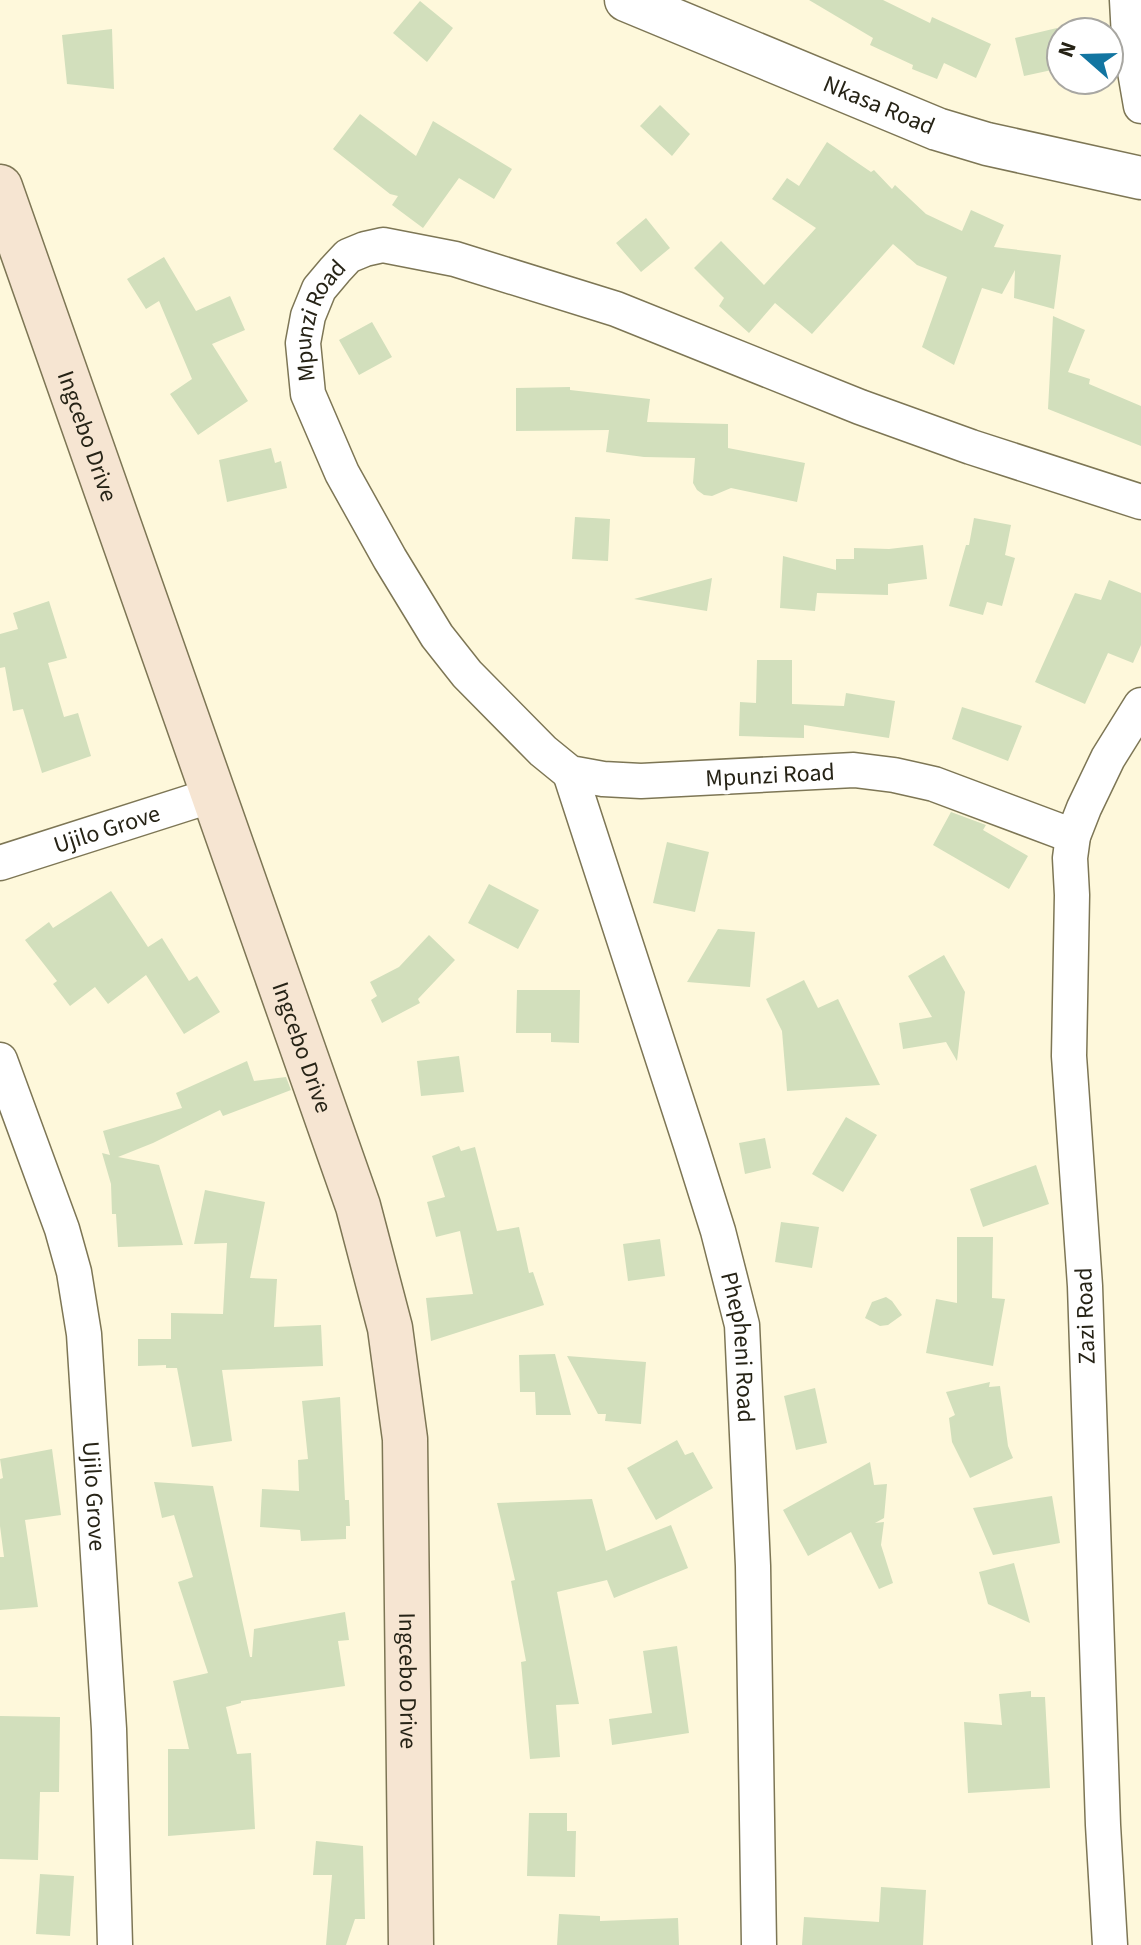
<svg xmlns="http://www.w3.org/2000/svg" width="1141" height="1945" font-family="'Source Sans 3',sans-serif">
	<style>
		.building { fill: #d2dfbc }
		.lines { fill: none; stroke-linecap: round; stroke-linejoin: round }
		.minor-casing { stroke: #7d7655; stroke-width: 37 }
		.tertiary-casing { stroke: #7d7655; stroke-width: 45 }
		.secondary-casing { stroke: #7d7655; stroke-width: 47 }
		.minor { stroke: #fff; stroke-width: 34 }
		.tertiary { stroke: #fff; stroke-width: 42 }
		.secondary { stroke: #f6e5d2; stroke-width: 44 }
		.labels { text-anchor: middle; stroke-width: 8; stroke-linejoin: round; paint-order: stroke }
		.street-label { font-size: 24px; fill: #262316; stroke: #fff }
	</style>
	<rect width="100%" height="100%" fill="#fef8db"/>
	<path class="building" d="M 809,0 L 883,0 L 930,23 L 932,17 L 991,44 L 976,78 L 944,63 L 937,79 L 912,69 L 913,65 L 870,45 L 873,38 Z
		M 420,1 L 453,28 L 427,62 L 393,33 Z
		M 1057,28 L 1061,47 L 1061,68 L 1024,76 L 1015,38 Z
		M 112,29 L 114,89 L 67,84 L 62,35 Z
		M 660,105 L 690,134 L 672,156 L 640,126 Z
		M 360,114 L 416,156 L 433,121 L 512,169 L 494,199 L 459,178 L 423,228 L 392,205 L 398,196 L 390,194 L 333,149 Z
		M 827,142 L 871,172 L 874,170 L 892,189 L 895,185 L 926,214 L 962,231 L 971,210 L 1004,225 L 994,247 L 1061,255 L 1054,309 L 1014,298 L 1015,270 L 1002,294 L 982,288 L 954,365 L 922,347 L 947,277 L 917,265 L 893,244 L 812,334 L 775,303 L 749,333 L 719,306 L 724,298 L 694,268 L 721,241 L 764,285 L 816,228 L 772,199 L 787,178 L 799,186 Z
		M 646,218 L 670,248 L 641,272 L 616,243 Z
		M 164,257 L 196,311 L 230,296 L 245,330 L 212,344 L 248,401 L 198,435 L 170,394 L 192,379 L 159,301 L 146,309 L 127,279 Z
		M 1053,316 L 1085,330 L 1068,372 L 1090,379 L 1089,384 L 1141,406 L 1141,446 L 1048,409 Z
		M 372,322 L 392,357 L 359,375 L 339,340 Z
		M 570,387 L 570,390 L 650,399 L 647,422 L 728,424 L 728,448 L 805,463 L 797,502 L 731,488 L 712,496 L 704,495 L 697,490 L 693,483 L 695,458 L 644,457 L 606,452 L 609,430 L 516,431 L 516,388 Z
		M 271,448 L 275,463 L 281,461 L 287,488 L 227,502 L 219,460 Z
		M 575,517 L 610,519 L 608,561 L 572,559 Z
		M 974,518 L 1011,525 L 1005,555 L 1015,558 L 1002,606 L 987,602 L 983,615 L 949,606 L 966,545 L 969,545 Z
		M 923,545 L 927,579 L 888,584 L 888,595 L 817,593 L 815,611 L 780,608 L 783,556 L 836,570 L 836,559 L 854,559 L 854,548 L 889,549 Z
		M 712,578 L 707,611 L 634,599 Z
		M 1109,580 L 1141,593 L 1141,645 L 1133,663 L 1108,653 L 1085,704 L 1035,682 L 1075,593 L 1101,600 Z
		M 49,601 L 67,658 L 48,663 L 64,717 L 78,713 L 91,756 L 42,773 L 23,709 L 13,711 L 5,667 L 0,668 L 0,634 L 18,629 L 13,613 Z
		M 757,660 L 792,660 L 792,704 L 844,706 L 846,693 L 895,701 L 889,738 L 804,725 L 804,738 L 739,736 L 740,702 L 756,703 Z
		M 962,707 L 1022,726 L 1008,761 L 952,739 Z
		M 951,812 L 986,825 L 983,830 L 1028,856 L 1009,889 L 933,845 Z
		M 667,842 L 709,852 L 695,912 L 653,903 Z
		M 489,884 L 539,910 L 518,949 L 468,923 Z
		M 111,891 L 148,947 L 162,938 L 189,981 L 197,976 L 220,1012 L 184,1034 L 146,975 L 108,1004 L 95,987 L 70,1006 L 53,984 L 57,981 L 25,940 L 49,922 L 53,928 Z
		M 718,929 L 755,932 L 750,987 L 687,982 Z
		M 429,935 L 455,960 L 418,999 L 420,1003 L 382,1023 L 371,1000 L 377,996 L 370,982 L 399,967 Z
		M 944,955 L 965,992 L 957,1061 L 946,1042 L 903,1049 L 899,1023 L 932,1017 L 908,976 Z
		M 804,980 L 818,1008 L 838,999 L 880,1085 L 787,1091 L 782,1031 L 766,999 Z
		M 517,990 L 580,990 L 579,1043 L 551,1042 L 551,1033 L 516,1033 Z
		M 459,1056 L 464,1092 L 421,1096 L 417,1061 Z
		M 247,1061 L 254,1081 L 286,1077 L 291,1090 L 223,1116 L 220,1110 L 153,1143 L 118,1157 L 159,1165 L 183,1245 L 118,1247 L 116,1214 L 112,1214 L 111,1184 L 102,1153 L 110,1155 L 103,1131 L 182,1108 L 176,1093 Z
		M 846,1117 L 877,1135 L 843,1192 L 812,1174 Z
		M 765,1138 L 771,1168 L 745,1174 L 739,1143 Z
		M 459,1146 L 461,1151 L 475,1147 L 497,1231 L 519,1227 L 529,1273 L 533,1272 L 544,1305 L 431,1341 L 426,1298 L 473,1294 L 460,1231 L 436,1237 L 427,1202 L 445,1197 L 432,1156 Z
		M 1036,1165 L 1049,1204 L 983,1227 L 970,1189 Z
		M 205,1190 L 265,1202 L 250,1278 L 277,1279 L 274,1327 L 321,1325 L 323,1366 L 222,1370 L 232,1441 L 192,1447 L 177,1368 L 166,1368 L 166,1365 L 138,1366 L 138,1339 L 171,1339 L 171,1313 L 223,1314 L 227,1243 L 194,1244 Z
		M 781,1222 L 819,1227 L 812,1268 L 775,1262 Z
		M 957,1237 L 993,1237 L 992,1298 L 1005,1299 L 993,1366 L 926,1353 L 936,1299 L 957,1303 Z
		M 660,1239 L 665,1276 L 628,1281 L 623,1244 Z
		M 886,1297 L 892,1301 L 902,1315 L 888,1325 L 880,1326 L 865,1318 L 872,1302 Z
		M 555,1354 L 571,1415 L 536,1415 L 535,1392 L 520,1392 L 519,1355 Z
		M 567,1356 L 646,1362 L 641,1424 L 605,1421 L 606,1414 L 598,1414 Z
		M 990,1382 L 989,1387 L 1000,1386 L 1008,1446 L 1013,1458 L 970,1478 L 952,1442 L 949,1418 L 955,1415 L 946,1392 Z
		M 815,1388 L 827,1443 L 796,1450 L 784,1396 Z
		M 340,1397 L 345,1500 L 349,1500 L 350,1526 L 346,1526 L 346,1539 L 301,1541 L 300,1530 L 260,1527 L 262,1489 L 299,1491 L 298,1460 L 308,1459 L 302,1401 Z
		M 677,1440 L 685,1455 L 693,1452 L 713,1488 L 656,1520 L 627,1468 Z
		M 52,1449 L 61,1515 L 25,1520 L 38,1607 L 0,1610 L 0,1557 L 4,1557 L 0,1526 L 0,1479 L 3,1478 L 0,1459 Z
		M 870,1462 L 874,1485 L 887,1484 L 884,1518 L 875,1523 L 884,1522 L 881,1545 L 893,1583 L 879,1589 L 851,1532 L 808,1556 L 783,1510 Z
		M 154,1482 L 213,1486 L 250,1657 L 252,1657 L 254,1629 L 345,1612 L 349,1640 L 338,1641 L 345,1686 L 241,1701 L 241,1703 L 226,1707 L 237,1754 L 251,1753 L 255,1829 L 168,1836 L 168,1749 L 189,1749 L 173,1681 L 208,1673 L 178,1582 L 193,1577 L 174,1515 L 162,1518 Z
		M 1052,1496 L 1060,1543 L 993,1555 L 973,1508 Z
		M 592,1499 L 606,1551 L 671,1525 L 688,1568 L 614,1598 L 607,1580 L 557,1592 L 579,1704 L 556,1705 L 560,1757 L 530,1759 L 521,1662 L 526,1661 L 511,1581 L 515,1580 L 497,1503 Z
		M 1014,1563 L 1030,1623 L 988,1604 L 979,1572 Z
		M 677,1646 L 689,1733 L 612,1745 L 609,1719 L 652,1713 L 643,1651 Z
		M 1031,1691 L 1031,1697 L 1045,1697 L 1050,1788 L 968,1793 L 964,1722 L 1002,1725 L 999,1694 Z
		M 0,1716 L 60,1717 L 59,1792 L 40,1792 L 38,1860 L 0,1859 Z
		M 529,1813 L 567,1813 L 567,1831 L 576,1831 L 575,1877 L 527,1876 Z
		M 316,1841 L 363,1846 L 365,1919 L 355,1919 L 346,1945 L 326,1945 L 332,1875 L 313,1875 Z
		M 40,1874 L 74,1876 L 70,1936 L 36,1934 Z
		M 881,1887 L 926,1890 L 923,1945 L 802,1945 L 804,1917 L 879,1922 Z
		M 559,1914 L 600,1916 L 600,1921 L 678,1918 L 679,1945 L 557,1945 Z"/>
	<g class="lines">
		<defs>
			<g id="minor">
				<path d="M 1127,0 L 1129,37 L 1141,106"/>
				<path id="s1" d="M 570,773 L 691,1145 L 718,1231 L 742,1325 L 753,1566 L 759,1945"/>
				<path id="s2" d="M 1073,836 L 934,784 L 894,775 L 854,770 L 641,781 L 603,779 L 570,773 L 543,751 L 467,674 L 437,636 L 390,559 L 342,473 L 308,394 L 303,343 L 308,316 L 319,289 L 335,270 L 348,256 L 365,249 L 383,245 L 455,259 L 616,309 L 860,407 L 971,447 L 1141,502"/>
				<path id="s3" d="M 0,863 L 213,795"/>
				<path id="s4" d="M 0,1060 L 62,1229 L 74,1272 L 84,1334 L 109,1729 L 115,1945"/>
				<path d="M 1110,1945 L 1103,1825 L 1085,1286 L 1069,1056 L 1072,895 L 1070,858 L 1073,836 L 1084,808 L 1108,758 L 1141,705"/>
			</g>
			<g id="tertiary">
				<path id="s5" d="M 626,0 L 937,129 L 987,144 L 1141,178"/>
			</g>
			<g id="secondary">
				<path id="s6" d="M 0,187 L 358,1206 L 390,1328 L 405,1439 L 411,1945"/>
			</g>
		</defs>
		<use href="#minor" class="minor-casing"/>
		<use href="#tertiary" class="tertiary-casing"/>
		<use href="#secondary" class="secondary-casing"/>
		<use href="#minor" class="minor"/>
		<use href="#tertiary" class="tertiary"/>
		<use href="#secondary" class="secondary"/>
	</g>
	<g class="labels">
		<g class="street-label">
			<text dy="8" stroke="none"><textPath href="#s5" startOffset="274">Nkasa Road</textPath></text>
			<text dy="8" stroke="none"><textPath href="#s2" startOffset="1058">Mpunzi Road</textPath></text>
			<text dy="8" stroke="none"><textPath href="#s6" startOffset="264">Ingcebo Drive</textPath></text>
			<text transform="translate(770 775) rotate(-3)" y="8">Mpunzi Road</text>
			<text dy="8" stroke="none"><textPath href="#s3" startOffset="112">Ujilo Grove</textPath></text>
			<text dy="8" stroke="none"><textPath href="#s6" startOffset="912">Ingcebo Drive</textPath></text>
			<text transform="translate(1085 1316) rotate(-92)" y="8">Zazi Road</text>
			<text dy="8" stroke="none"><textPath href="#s1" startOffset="600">Phepheni Road</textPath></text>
			<text dy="8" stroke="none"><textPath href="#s4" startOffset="450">Ujilo Grove</textPath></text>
			<text dy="8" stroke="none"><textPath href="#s6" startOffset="1560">Ingcebo Drive</textPath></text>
		</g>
	</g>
	<g transform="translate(1085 56) rotate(290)"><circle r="38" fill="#ffffff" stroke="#a8a7a2" stroke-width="2"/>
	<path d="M0-6L14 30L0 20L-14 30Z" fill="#1275a1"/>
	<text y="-12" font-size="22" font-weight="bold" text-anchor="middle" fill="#262316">N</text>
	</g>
</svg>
